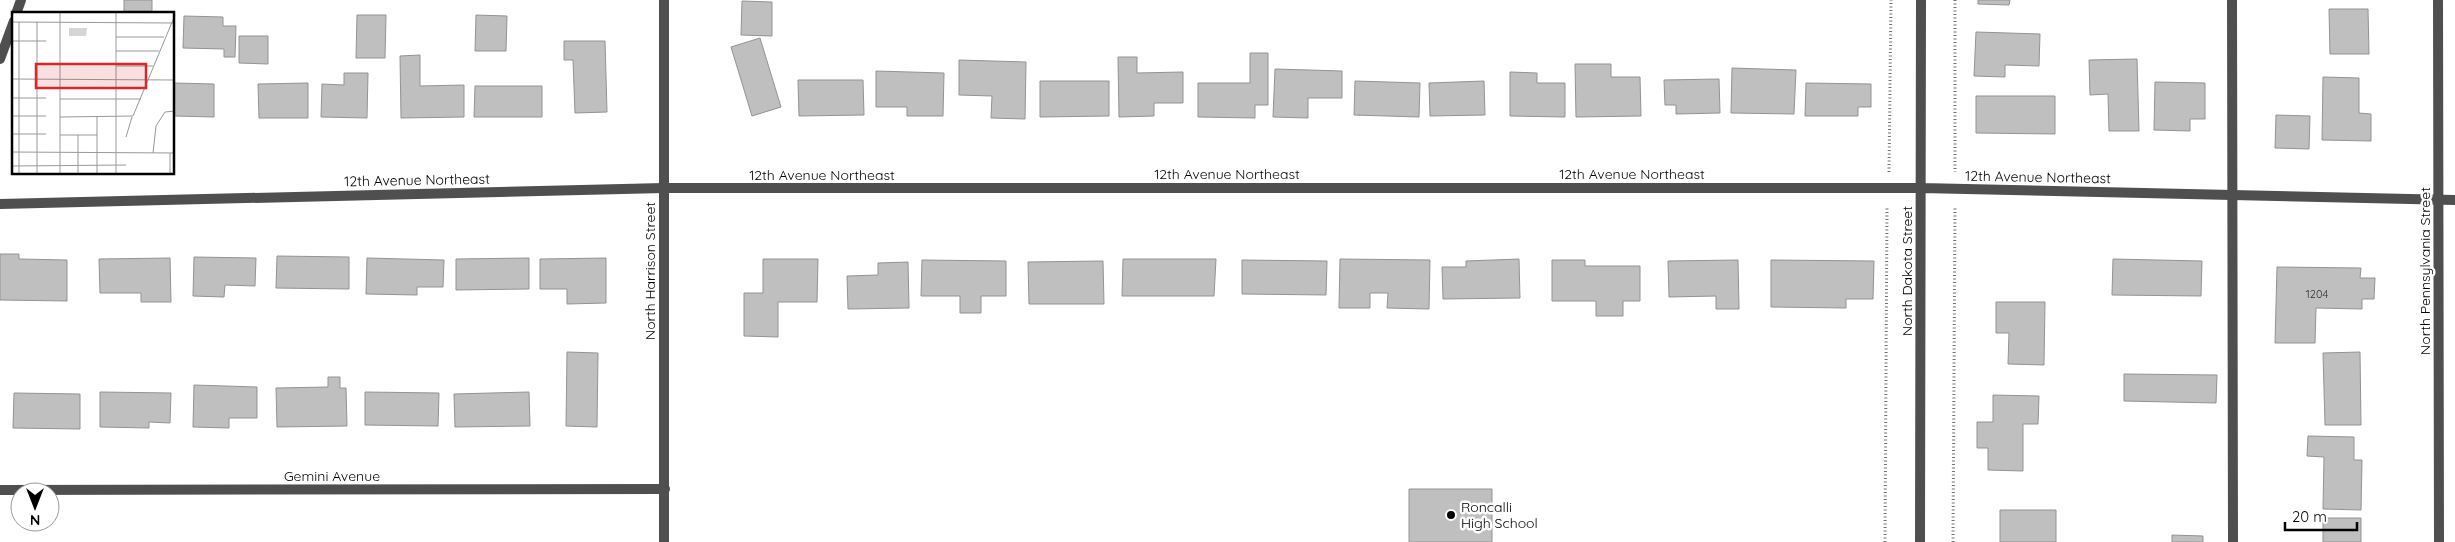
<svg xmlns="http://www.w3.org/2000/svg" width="2455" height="542" font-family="Quicksand,sans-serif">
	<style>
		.building { fill: #bfbfbf; stroke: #939393 }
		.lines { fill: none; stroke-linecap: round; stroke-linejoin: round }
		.path { stroke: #717171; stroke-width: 3; stroke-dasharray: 1 2.5; stroke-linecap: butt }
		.service { stroke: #4f4f4f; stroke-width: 10 }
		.minor { stroke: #4f4f4f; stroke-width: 10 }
		.tertiary { stroke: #4f4f4f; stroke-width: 10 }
		.poi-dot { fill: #000; stroke: #fff; stroke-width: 2 }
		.labels { text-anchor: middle; stroke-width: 5; stroke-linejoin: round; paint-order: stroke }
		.number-label { font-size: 11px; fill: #303030 }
		.street-label { font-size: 14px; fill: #000; stroke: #fff }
		.poi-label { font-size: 14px; fill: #000; stroke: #fff; text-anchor: start }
		.inset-road { fill: none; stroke: #999; stroke-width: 1 }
		.view { fill: #d62828; fill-opacity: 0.15; stroke: #d62828; stroke-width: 2.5 }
		.inset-edge { fill: none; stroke: #000; stroke-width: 2.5 }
	</style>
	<rect width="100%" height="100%" fill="#fff"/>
	<path class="building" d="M 124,0 L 152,0 L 152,14 L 124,14 Z
		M 1978,0 L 2010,0 L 2009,5 L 1978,4 Z
		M 742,1 L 772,2 L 772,36 L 741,35 Z
		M 2329,9 L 2368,9 L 2369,54 L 2330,54 Z
		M 357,15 L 386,15 L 385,58 L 356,58 Z
		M 476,15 L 507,16 L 506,51 L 475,51 Z
		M 184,16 L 223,17 L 223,26 L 236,26 L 235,57 L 224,57 L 224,49 L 183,48 Z
		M 1976,32 L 2040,34 L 2039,66 L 2005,65 L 2005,77 L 1974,76 Z
		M 239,36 L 268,36 L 268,64 L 239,63 Z
		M 760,38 L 781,107 L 752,116 L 731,47 Z
		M 564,41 L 605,41 L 607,112 L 575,113 L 573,60 L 564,60 Z
		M 1250,53 L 1268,53 L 1268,105 L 1255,105 L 1255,118 L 1198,117 L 1198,83 L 1250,83 Z
		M 420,55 L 420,86 L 464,85 L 464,117 L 401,118 L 400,56 Z
		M 1118,57 L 1137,57 L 1137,73 L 1183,72 L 1183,103 L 1154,103 L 1154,116 L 1119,117 Z
		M 2137,59 L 2139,131 L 2109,131 L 2108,94 L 2090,95 L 2089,60 Z
		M 959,60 L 1026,62 L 1025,119 L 991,118 L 992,96 L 959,95 Z
		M 1575,64 L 1611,64 L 1611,77 L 1640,77 L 1641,116 L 1576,117 Z
		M 1732,68 L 1796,70 L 1794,114 L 1731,113 Z
		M 1275,69 L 1342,71 L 1342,98 L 1308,98 L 1308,118 L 1273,117 Z
		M 876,71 L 944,73 L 943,116 L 907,116 L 907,107 L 876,107 Z
		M 1510,72 L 1537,73 L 1537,83 L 1565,83 L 1565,117 L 1510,116 Z
		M 344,73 L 368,73 L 367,118 L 321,117 L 322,84 L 344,85 Z
		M 2323,77 L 2359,78 L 2359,113 L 2371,114 L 2371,141 L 2322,140 Z
		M 1719,79 L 1720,113 L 1676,114 L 1676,105 L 1665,105 L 1664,80 Z
		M 798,80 L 863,80 L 864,115 L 799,116 Z
		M 1040,81 L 1109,81 L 1109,116 L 1040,117 Z
		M 1355,81 L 1420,83 L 1419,117 L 1354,115 Z
		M 1484,81 L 1485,115 L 1430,116 L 1429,83 Z
		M 2155,82 L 2205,83 L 2205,119 L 2190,119 L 2190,131 L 2154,130 Z
		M 174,83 L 214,84 L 214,117 L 174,116 Z
		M 308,83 L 308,118 L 259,118 L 258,84 Z
		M 1806,83 L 1871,84 L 1871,107 L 1858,107 L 1858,116 L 1805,116 Z
		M 475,86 L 542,86 L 542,117 L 474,117 Z
		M 1976,96 L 2055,96 L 2055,134 L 1976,133 Z
		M 2276,115 L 2310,116 L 2309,149 L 2275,148 Z
		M 0,254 L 19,254 L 19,259 L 67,260 L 67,301 L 0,300 Z
		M 277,256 L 349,257 L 349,289 L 276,288 Z
		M 194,257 L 256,258 L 255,286 L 225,285 L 224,297 L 193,296 Z
		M 170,258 L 171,302 L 141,302 L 141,293 L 100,293 L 99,259 Z
		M 367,258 L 444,260 L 443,287 L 417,287 L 417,295 L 366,294 Z
		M 529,258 L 529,289 L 456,290 L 456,259 Z
		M 606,258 L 606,303 L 567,304 L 567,289 L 540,289 L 540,259 Z
		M 763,259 L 818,259 L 817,302 L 778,302 L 778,337 L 744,336 L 744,293 L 763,293 Z
		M 1123,259 L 1216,259 L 1214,296 L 1122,296 Z
		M 1340,259 L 1430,260 L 1429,309 L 1387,308 L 1388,293 L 1370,293 L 1370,308 L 1339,308 Z
		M 1519,259 L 1520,298 L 1443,299 L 1442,267 L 1466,267 L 1466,261 Z
		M 2113,259 L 2202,261 L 2201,296 L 2112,295 Z
		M 922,260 L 1006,261 L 1006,296 L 981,296 L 981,313 L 960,313 L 960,296 L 921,296 Z
		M 1242,260 L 1327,261 L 1326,295 L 1242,294 Z
		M 1552,260 L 1585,260 L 1585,266 L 1640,266 L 1640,301 L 1623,301 L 1623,316 L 1596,316 L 1596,301 L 1552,301 Z
		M 1738,260 L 1739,309 L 1716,309 L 1716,296 L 1669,297 L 1668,261 Z
		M 1771,260 L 1874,261 L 1873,299 L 1846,299 L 1846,308 L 1771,307 Z
		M 1103,261 L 1104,304 L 1029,304 L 1028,262 Z
		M 908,262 L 909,308 L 848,309 L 847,276 L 878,275 L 878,263 Z
		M 2277,267 L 2361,268 L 2360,278 L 2375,278 L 2374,299 L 2362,299 L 2362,309 L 2316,308 L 2315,343 L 2275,343 Z
		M 1996,302 L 2045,302 L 2044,365 L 2008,364 L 2009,333 L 1996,333 Z
		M 567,352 L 598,353 L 597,427 L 566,426 Z
		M 2360,352 L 2361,425 L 2325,425 L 2323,353 Z
		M 2124,374 L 2217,375 L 2216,403 L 2124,401 Z
		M 328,377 L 340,377 L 340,388 L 346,388 L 347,426 L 277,427 L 276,388 L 328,387 Z
		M 194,385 L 257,387 L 257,418 L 229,418 L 229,428 L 193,427 Z
		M 100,392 L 171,393 L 170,423 L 149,422 L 149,428 L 100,427 Z
		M 365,392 L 439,393 L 438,426 L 365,425 Z
		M 529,392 L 530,426 L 455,427 L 454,394 Z
		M 14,393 L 80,394 L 80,429 L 13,428 Z
		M 1993,395 L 2039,396 L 2038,424 L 2023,424 L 2023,471 L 1988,470 L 1988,448 L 1977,448 L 1977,422 L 1993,422 Z
		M 2308,436 L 2354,437 L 2354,460 L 2362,460 L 2361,510 L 2323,509 L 2324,457 L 2307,456 Z
		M 1409,489 L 1492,489 L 1492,542 L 1409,542 Z
		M 2000,510 L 2056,510 L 2056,542 L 2000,542 Z
		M 2323,518 L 2361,518 L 2361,542 L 2323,542 Z
		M 2172,535 L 2203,536 L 2203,542 L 2172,542 Z"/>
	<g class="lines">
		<path class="path" d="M 1955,0 L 1955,172
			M 1889,172 L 1891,0
			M 1885,542 L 1887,206
			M 1953,542 L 1955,206"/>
		<path class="service" d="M 2232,0 L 2233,542"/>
		<path class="minor" d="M 2438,0 L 2439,542
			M 16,14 L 21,0
			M 0,59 L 14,21
			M 0,204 L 664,188 L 1921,188
			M 0,490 L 665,489"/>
		<path class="tertiary" d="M 664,0 L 664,542
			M 1921,188 L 2455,200
			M 1920,542 L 1921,0"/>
	</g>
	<circle class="poi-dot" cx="1451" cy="515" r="5"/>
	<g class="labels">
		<g class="number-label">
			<text x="2317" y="298">1204</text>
		</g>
		<g class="street-label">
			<text x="1227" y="179">12th Avenue Northeast</text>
			<text x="1632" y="179">12th Avenue Northeast</text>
			<text x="822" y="180">12th Avenue Northeast</text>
			<text transform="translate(2038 177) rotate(1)" y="5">12th Avenue Northeast</text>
			<text transform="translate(417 180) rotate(-1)" y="5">12th Avenue Northeast</text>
			<text transform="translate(650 271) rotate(-90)" y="5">North Harrison Street</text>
			<text transform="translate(1907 271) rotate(-90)" y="5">North Dakota Street</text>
			<text transform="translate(2425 271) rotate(-90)" y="5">North Pennsylvania Street</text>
			<text x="332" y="481">Gemini Avenue</text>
		</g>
		<g class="poi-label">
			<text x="1461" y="512">Roncalli<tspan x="1461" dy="16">High School</tspan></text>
		</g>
	</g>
	<g transform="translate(12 12)">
		<rect width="162" height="162" fill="#fff"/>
		<path d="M 57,16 L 75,16 L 74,24 L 57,24 Z" fill="#d6d6d6"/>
		<path class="inset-road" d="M 0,10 L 163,11M 104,25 L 152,25M 0,29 L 34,29M 104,39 L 147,39M 104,54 L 141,54M 0,67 L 163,68M 0,86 L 34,86M 48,87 L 129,87M 0,104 L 34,104M 48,105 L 121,104 L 163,3M 0,122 L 34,122M 48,123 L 85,123M 114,125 L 120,105M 0,140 L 163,141M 141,141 L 144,114 L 153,100 L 163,99M 0,154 L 114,153M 7,162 L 7,10M 25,162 L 25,10M 48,162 L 48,0M 66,162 L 66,123M 85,162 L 85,105M 104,162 L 104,0M 158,162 L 158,141"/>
		<path class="view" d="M 24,52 L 134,52 L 134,76 L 24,76 Z"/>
		<rect width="162" height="162" class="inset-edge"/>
	</g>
	<g transform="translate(35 507) rotate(180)"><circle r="24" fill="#ffffff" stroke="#999999"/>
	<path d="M0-4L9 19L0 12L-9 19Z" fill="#000000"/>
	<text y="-8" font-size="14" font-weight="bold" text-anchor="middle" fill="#000000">N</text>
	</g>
	<path d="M2285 522v8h72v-8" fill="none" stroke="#000000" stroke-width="2.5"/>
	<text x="2292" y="522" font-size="15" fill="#000000" stroke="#ffffff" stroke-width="4" paint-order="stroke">20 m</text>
</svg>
